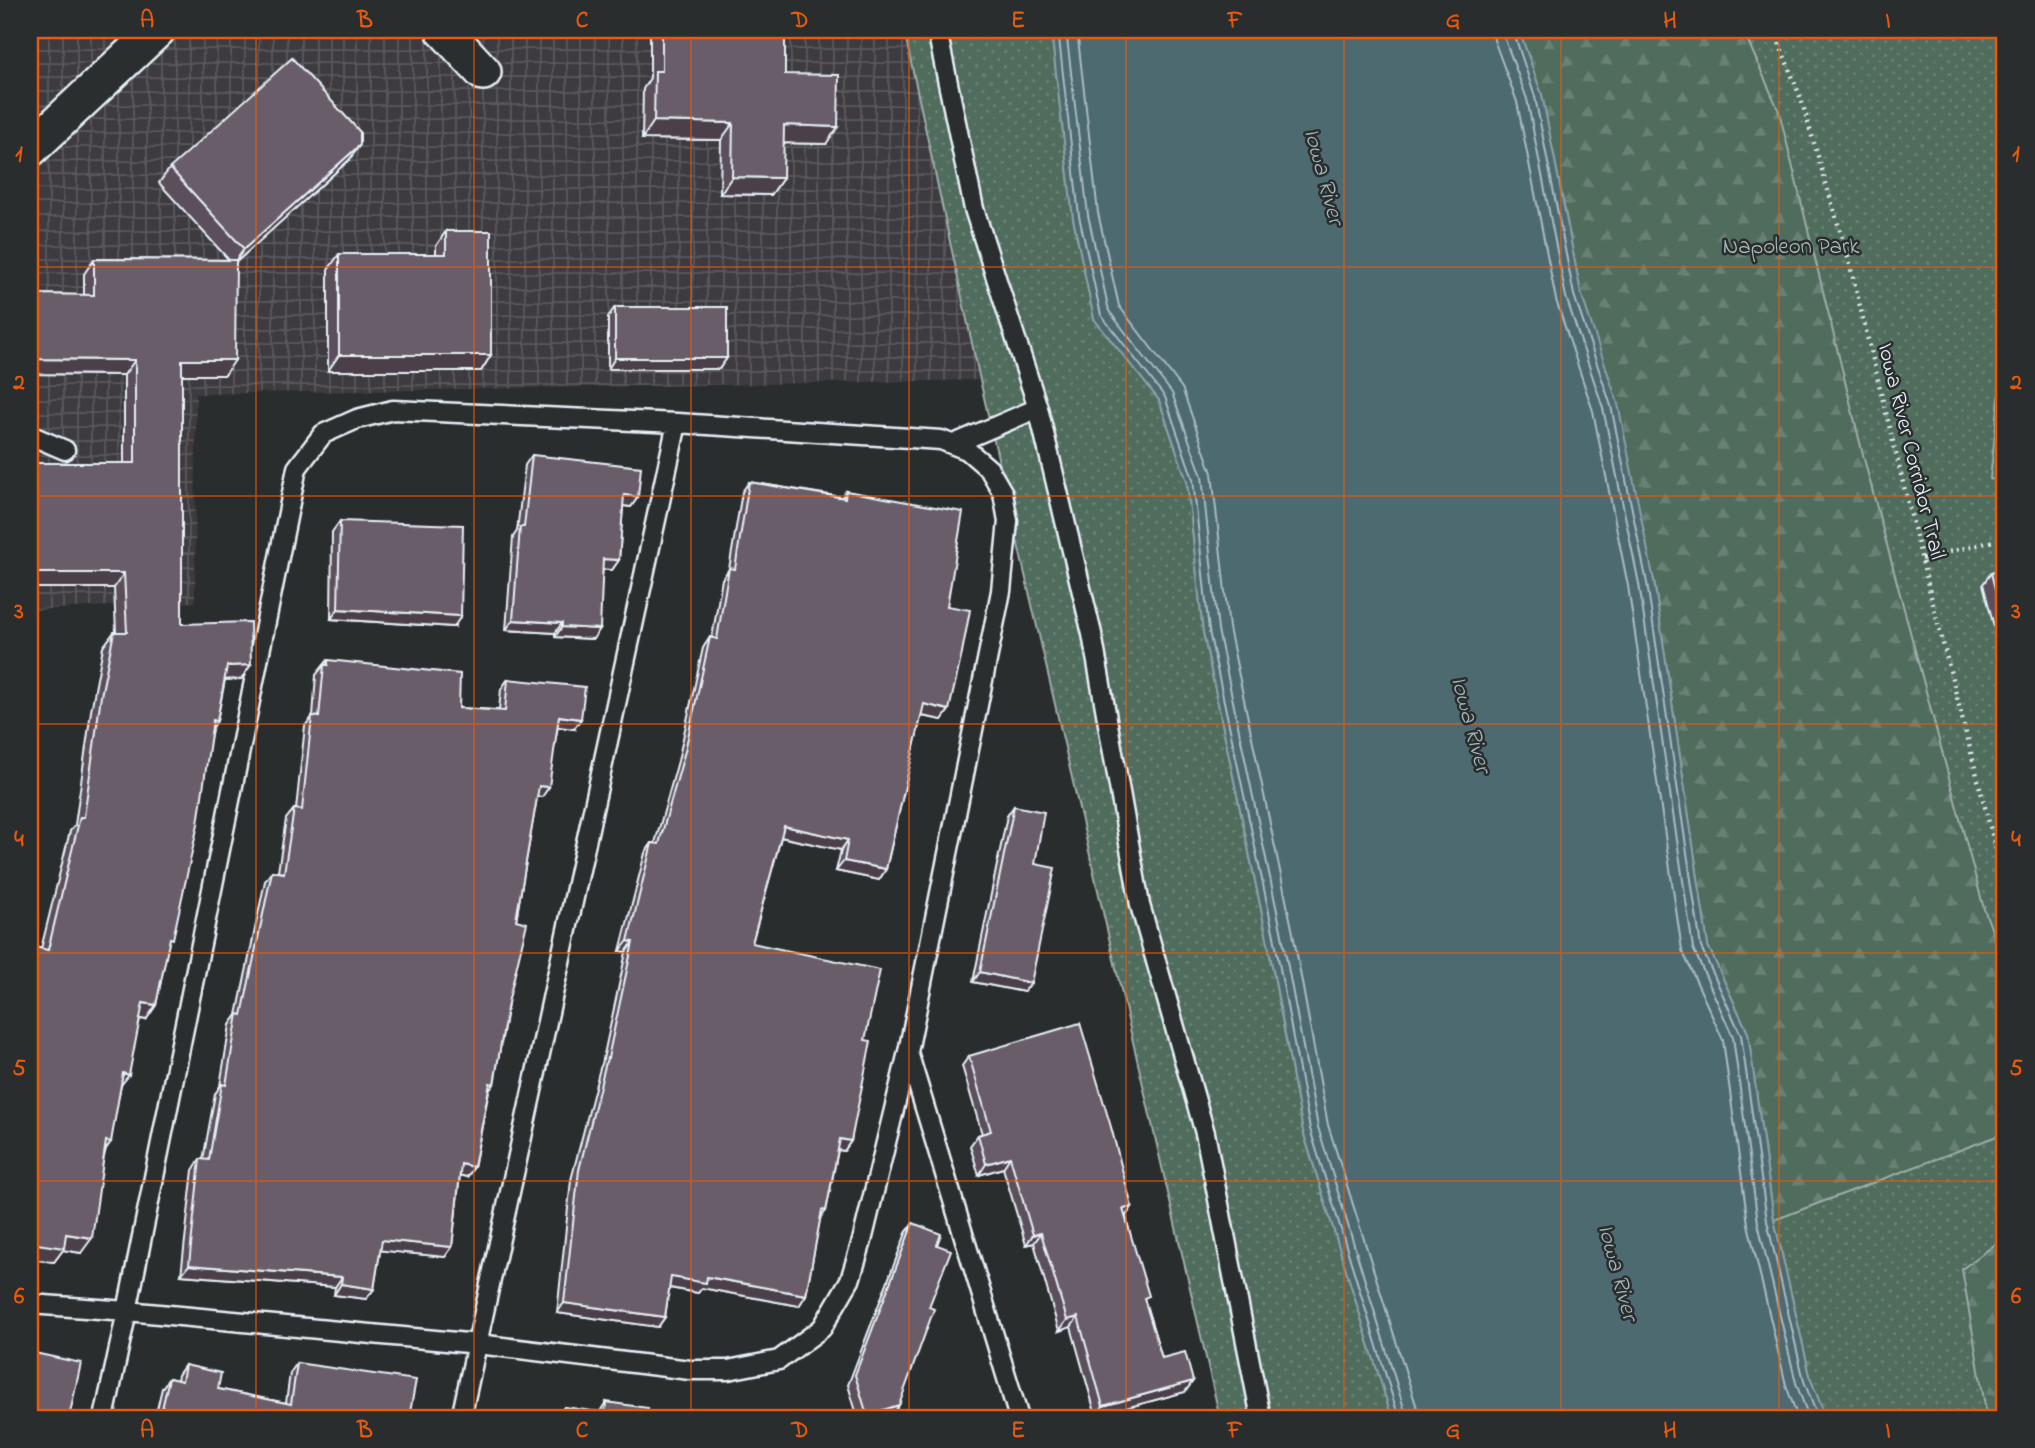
<svg xmlns="http://www.w3.org/2000/svg" width="2035" height="1448" font-family="'Indie Flower',sans-serif">
	<style>
		.industrial { fill: url(#industrial-grid) }
		.grass { fill: url(#grass-dots); stroke: #9caeaa; stroke-width: 2 }
		.forest { fill: url(#forest-firs); stroke: #9caeaa; stroke-width: 2 }
		.pitch { fill: #506c5c; stroke: #9caeaa; stroke-width: 2 }
		.water { fill: #4d6b70; stroke: #8ba1a6; stroke-width: 2 }
		.lines { fill: none; stroke-linecap: round; stroke-linejoin: round }
		.shore { stroke: #aabbc2; stroke-width: 2 }
		.service-casing { stroke: #e8f1f8; stroke-width: 23 }
		.minor-casing { stroke: #e8f1f8; stroke-width: 40 }
		.path { stroke: #e8f1f8; stroke-width: 4.5; stroke-dasharray: 2 5; stroke-linecap: butt }
		.service { stroke: #2a2d2e; stroke-width: 18 }
		.minor { stroke: #2a2d2e; stroke-width: 35 }
		.wall { fill: #5c505b; stroke: #e8f1f8; stroke-width: 2 }
		.shaded-wall { fill: #4b414a; stroke: #e8f1f8; stroke-width: 2 }
		.building { fill: #6b5d6a; stroke: #e8f1f8; stroke-width: 2 }
		.grid { fill: none; stroke: #e8590c; stroke-width: 2; stroke-opacity: 0.55 }
		.labels { text-anchor: middle; stroke-width: 5; stroke-linejoin: round; paint-order: stroke }
		.park-label { font-size: 23px; fill: #abbcba; stroke: #2a2d2e }
		.street-label { font-size: 23px; fill: #e8f1f8; stroke: #2a2d2e }
		.water-label { font-size: 24px; font-style: italic; fill: #a2b5bb; stroke: #2a2d2e }
		.neatline { fill: none; stroke: #e8590c; stroke-width: 2.5 }
		.grid-label { font-size: 23px; text-anchor: middle; font-weight: bold; fill: #e8590c }
	</style>
	<defs>
		<pattern id="industrial-grid" width="8" height="8" patternUnits="userSpaceOnUse" patternTransform="scale(1.75)"><rect width="8" height="8" fill="#3e3b40"/><path d="M0 4h8M4 0v8" fill="none" stroke="#5a585c"/></pattern>
		<pattern id="grass-dots" width="8" height="8" patternUnits="userSpaceOnUse" patternTransform="scale(1.75)"><rect width="8" height="8" fill="#506c5c"/><path d="M2 2h.1M6 6h.1" fill="none" stroke="#698174" stroke-width="1.8" stroke-linecap="round"/></pattern>
		<pattern id="forest-firs" width="22" height="20" patternUnits="userSpaceOnUse" patternTransform="scale(1.75)"><rect width="22" height="20" fill="#506c5c"/><path d="M5 1l3.5 6h-7zM16 11l3.5 6h-7z" fill="#698174"/></pattern>
	</defs>
	<rect width="100%" height="100%" fill="#2a2d2e"/>
	<filter id="ink" filterUnits="userSpaceOnUse"><feTurbulence type="fractalNoise" baseFrequency=".0143" numOctaves="2"/><feDisplacementMap in="SourceGraphic" scale="14" xChannelSelector="R" yChannelSelector="G"/><feConvolveMatrix kernelMatrix="1 2 1 2 8 2 1 2 1" color-interpolation-filters="sRGB"/></filter>
	<g filter="url(#ink)">
		<path class="industrial" d="M 30,30 L 904,30 L 980,380 L 196,394 L 195,602 L 30,610 Z"/>
		<path class="grass" d="M 904,30 L 1051,30 L 1073,218 L 1094,318 L 1159,400 L 1187,481 L 1203,632 L 1267,938 L 1303,1131 L 1392,1418 L 1220,1418 L 980,380 Z
			M 1519,30 L 2005,30 L 2005,1418 L 1826,1418 L 1811,1380 L 1774,1220 L 1654,581 L 1542,95 Z"/>
		<path class="forest" d="M 1519,30 L 1743,30 L 1779,111 L 1864,459 L 1984,909 L 2005,965 L 2005,1133 L 1774,1220 L 1748,1033 L 1708,946 L 1654,581 L 1581,293 L 1542,95 Z
			M 2005,1237 L 2005,1418 L 1987,1418 L 1962,1269 Z"/>
		<path class="pitch" d="M 2005,345 L 2005,482 L 1990,479 Z"/>
		<path class="water" d="M 1051,30 L 1519,30 L 1542,95 L 1581,293 L 1618,404 L 1654,581 L 1708,946 L 1748,1033 L 1774,1220 L 1811,1380 L 1826,1418 L 1392,1418 L 1303,1131 L 1267,938 L 1203,632 L 1187,481 L 1159,400 L 1094,319 L 1073,218 Z"/>
		<g class="lines">
			<path class="shore" d="M 1058,30 L 1079,216 L 1101,315 L 1165,397 L 1193,479 L 1209,631 L 1274,936 L 1310,1129 L 1399,1418
				M 1066,30 L 1088,215 L 1109,311 L 1172,393 L 1202,476 L 1218,630 L 1282,935 L 1318,1127 L 1407,1418
				M 1077,30 L 1098,213 L 1119,306 L 1182,388 L 1212,473 L 1229,628 L 1293,933 L 1328,1125 L 1417,1408 L 1418,1418
				M 1493,30 L 1494,40 L 1517,102 L 1556,300 L 1593,411 L 1628,586 L 1682,950 L 1723,1040 L 1748,1224 L 1786,1385 L 1798,1418
				M 1504,30 L 1504,37 L 1527,99 L 1566,297 L 1603,408 L 1639,584 L 1693,948 L 1733,1037 L 1758,1223 L 1796,1383 L 1809,1418
				M 1513,30 L 1535,97 L 1574,295 L 1611,406 L 1647,583 L 1701,947 L 1741,1035 L 1767,1221 L 1804,1381 L 1818,1418"/>
			<defs>
				<path id="service" d="M 937,30 L 974,209 L 1038,408
					M 30,435 L 65,450
					M 954,444 L 1038,408 L 1092,634 L 1140,905 L 1205,1133 L 1261,1418
					M 908,1052 L 1019,1418
					M 30,1304 L 127,1311 L 478,1344 L 690,1370 L 728,1370 L 779,1360 L 822,1328 L 850,1280 L 862,1241 L 908,1052 L 1001,591 L 1008,521 L 1003,493 L 989,469 L 967,450 L 941,440 L 677,423 L 393,410 L 357,419 L 323,434 L 297,468 L 127,1311 L 104,1418
					M 461,1418 L 677,423"/>
				<path id="minor" d="M 444,30 L 483,72
					M 30,149 L 157,30"/>
			</defs>
			<use href="#service" class="service-casing"/>
			<use href="#minor" class="minor-casing"/>
			<path class="path" d="M 1774,30 L 1801,99 L 1849,261 L 1926,577 L 2005,885
				M 1922,559 L 2005,538"/>
			<use href="#service" class="service"/>
			<use href="#minor" class="minor"/>
		</g>
		<path class="wall" d="M 650,30 L 785,30 L 785,74 L 826,144 L 783,143 L 783,178 L 771,195 L 720,194 L 721,140 L 642,139 L 643,89 L 650,78 Z
			M 349,160 L 236,262 L 225,375 L 182,375 L 182,624 L 241,679 L 225,680 L 217,721 L 212,729 L 156,1005 L 146,1020 L 140,1019 L 121,1086 L 81,1253 L 63,1250 L 54,1262 L 30,1259 L 30,946 L 41,949 L 70,831 L 75,825 L 91,711 L 103,647 L 114,632 L 116,632 L 114,588 L 30,588 L 124,463 L 124,375 L 30,374 L 30,298 L 33,294 L 84,295 L 84,274 L 94,259 L 229,260 L 159,183 L 170,168 Z
			M 446,231 L 491,355 L 481,371 L 328,371 L 328,270 L 339,254 L 436,254 L 436,246 Z
			M 615,307 L 727,358 L 719,369 L 608,369 L 608,317 Z
			M 532,455 L 638,497 L 631,507 L 623,506 L 619,560 L 612,570 L 603,569 L 593,639 L 555,637 L 555,633 L 506,630 L 513,537 L 517,531 L 525,465 Z
			M 749,482 L 842,497 L 846,491 L 947,606 L 949,710 L 942,720 L 921,716 L 886,869 L 879,880 L 836,871 L 841,850 L 781,837 L 752,943 L 865,1040 L 851,1141 L 844,1151 L 838,1150 L 826,1211 L 820,1218 L 806,1295 L 799,1306 L 702,1288 L 698,1293 L 669,1288 L 665,1317 L 658,1327 L 557,1313 L 571,1180 L 600,1068 L 602,1064 L 626,952 L 620,951 L 645,853 L 652,843 L 655,843 L 678,761 L 703,648 L 710,637 L 712,638 L 722,579 L 729,569 L 742,492 Z
			M 340,521 L 454,627 L 331,619 L 332,532 Z
			M 2005,570 L 2005,632 L 1996,634 L 1983,584 L 1991,573 Z
			M 328,660 L 459,708 L 499,710 L 501,689 L 508,679 L 574,729 L 558,727 L 542,797 L 537,797 L 516,920 L 508,1003 L 494,1084 L 489,1091 L 474,1167 L 467,1177 L 460,1175 L 452,1247 L 445,1257 L 380,1250 L 374,1289 L 366,1299 L 334,1295 L 335,1287 L 181,1275 L 193,1170 L 200,1159 L 203,1160 L 215,1094 L 220,1086 L 230,1025 L 237,1015 L 265,881 L 272,871 L 278,872 L 286,819 L 294,809 L 296,809 L 305,726 L 313,716 L 316,675 Z
			M 1014,806 L 1035,864 L 1031,983 L 1024,992 L 973,982 L 1007,816 Z
			M 969,1056 L 1132,1207 L 1126,1216 L 1145,1302 L 1162,1358 L 1193,1381 L 1185,1392 L 1096,1416 L 1071,1327 L 1059,1331 L 1034,1243 L 1026,1245 L 1003,1168 L 979,1175 L 970,1146 L 978,1135 L 982,1134 L 962,1066 Z
			M 913,1223 L 937,1245 L 929,1307 L 899,1405 L 892,1416 L 883,1418 L 858,1418 L 848,1385 L 906,1233 Z
			M 297,1363 L 409,1418 L 155,1418 L 162,1388 L 169,1378 L 177,1380 L 178,1375 L 185,1365 L 218,1389 L 286,1403 L 290,1373 Z
			M 606,1402 L 646,1418 L 556,1418 L 564,1407 L 599,1413 Z"/>
		<path class="shaded-wall" d="M 654,121 L 733,123 L 721,140 L 642,139 Z
			M 784,125 L 838,127 L 826,144 L 772,143 Z
			M 360,145 L 349,160 L 233,265 L 244,249 Z
			M 732,177 L 783,178 L 771,195 L 720,194 Z
			M 339,355 L 491,355 L 481,371 L 328,371 Z
			M 615,358 L 727,358 L 719,369 L 608,369 Z
			M 32,359 L 135,360 L 124,375 L 30,374 L 30,363 Z
			M 182,360 L 235,360 L 225,375 L 172,375 Z
			M 624,495 L 638,497 L 631,507 L 616,505 Z
			M 603,559 L 619,560 L 612,570 L 596,569 Z
			M 30,573 L 124,573 L 114,588 L 30,588 Z
			M 338,609 L 461,616 L 454,627 L 331,619 Z
			M 513,620 L 562,623 L 555,633 L 506,630 Z
			M 2005,623 L 2005,632 L 1996,634 L 2004,624 Z
			M 562,627 L 600,629 L 593,639 L 555,637 Z
			M 251,665 L 241,679 L 217,680 L 227,666 Z
			M 924,704 L 949,710 L 942,720 L 917,715 Z
			M 559,716 L 581,719 L 574,729 L 552,726 Z
			M 539,786 L 549,787 L 542,797 L 532,796 Z
			M 784,826 L 848,840 L 841,850 L 776,836 Z
			M 844,861 L 886,869 L 879,880 L 836,871 Z
			M 628,941 L 633,942 L 626,952 L 620,951 Z
			M 980,972 L 1031,983 L 1024,992 L 973,982 Z
			M 143,1003 L 156,1005 L 146,1020 L 132,1017 Z
			M 123,1073 L 129,1075 L 118,1089 Z
			M 840,1139 L 851,1141 L 844,1151 L 833,1149 Z
			M 106,1141 L 111,1142 L 101,1156 Z
			M 1010,1157 L 1003,1168 L 979,1175 L 986,1164 Z
			M 461,1164 L 474,1167 L 467,1177 L 454,1174 Z
			M 1132,1207 L 1125,1217 L 1123,1209 Z
			M 1041,1233 L 1034,1243 L 1026,1245 L 1033,1235 Z
			M 66,1234 L 92,1238 L 81,1253 L 63,1250 L 54,1262 L 30,1259 L 30,1243 Z
			M 382,1240 L 452,1247 L 445,1257 L 375,1250 Z
			M 189,1265 L 342,1277 L 335,1287 L 181,1275 Z
			M 671,1277 L 707,1277 L 806,1295 L 799,1306 L 702,1288 L 698,1293 L 664,1287 Z
			M 341,1284 L 374,1289 L 366,1299 L 334,1295 Z
			M 564,1303 L 665,1317 L 658,1327 L 557,1313 Z
			M 1078,1317 L 1071,1327 L 1059,1331 L 1067,1320 Z
			M 1193,1381 L 1185,1392 L 1096,1416 L 1103,1406 Z
			M 899,1405 L 892,1416 L 883,1418 L 865,1418 L 867,1415 Z"/>
		<path class="building" d="M 662,30 L 785,30 L 785,74 L 839,75 L 838,127 L 784,125 L 783,178 L 732,177 L 733,123 L 654,121 L 655,71 L 662,71 Z
			M 292,58 L 360,132 L 360,145 L 244,249 L 170,168 Z
			M 446,231 L 491,231 L 491,355 L 339,355 L 339,254 L 446,254 Z
			M 94,259 L 236,260 L 235,360 L 182,360 L 182,624 L 250,622 L 251,665 L 227,666 L 217,721 L 213,720 L 198,824 L 173,939 L 170,938 L 156,1005 L 143,1003 L 129,1075 L 123,1073 L 111,1142 L 106,1141 L 92,1238 L 66,1234 L 64,1248 L 30,1243 L 30,985 L 31,979 L 30,979 L 30,946 L 48,950 L 80,817 L 84,817 L 101,696 L 114,632 L 127,632 L 124,573 L 30,573 L 30,463 L 135,463 L 135,360 L 32,359 L 33,294 L 94,295 Z
			M 615,307 L 727,307 L 727,358 L 615,358 Z
			M 532,455 L 641,467 L 638,497 L 624,495 L 619,560 L 603,559 L 600,629 L 562,627 L 562,623 L 513,620 L 520,527 L 524,527 Z
			M 749,482 L 845,498 L 846,491 L 963,512 L 947,606 L 970,610 L 961,658 L 949,710 L 924,704 L 886,869 L 844,861 L 848,840 L 784,826 L 752,943 L 880,970 L 865,1040 L 871,1041 L 851,1141 L 840,1139 L 826,1211 L 822,1210 L 806,1295 L 707,1277 L 706,1283 L 671,1277 L 665,1317 L 564,1303 L 579,1170 L 607,1058 L 608,1058 L 633,942 L 628,941 L 652,843 L 659,844 L 685,751 L 710,637 L 717,639 L 729,568 L 735,569 Z
			M 340,521 L 463,525 L 461,616 L 338,609 Z
			M 2005,570 L 2005,623 L 2004,624 L 1991,573 Z
			M 328,660 L 460,674 L 459,708 L 505,711 L 508,679 L 585,687 L 581,719 L 559,716 L 549,787 L 539,786 L 516,920 L 527,923 L 508,1003 L 494,1084 L 490,1083 L 474,1167 L 461,1164 L 452,1247 L 382,1240 L 374,1289 L 341,1284 L 342,1277 L 189,1265 L 200,1159 L 209,1160 L 222,1084 L 226,1085 L 238,1014 L 242,1015 L 272,871 L 284,873 L 294,809 L 302,810 L 312,716 L 319,717 L 324,665 L 328,665 Z
			M 1014,806 L 1044,812 L 1035,864 L 1055,868 L 1031,983 L 980,972 Z
			M 1080,1023 L 1111,1127 L 1132,1207 L 1123,1209 L 1149,1296 L 1144,1298 L 1162,1358 L 1185,1352 L 1193,1381 L 1103,1406 L 1078,1317 L 1067,1320 L 1041,1233 L 1033,1235 L 1010,1157 L 986,1164 L 978,1135 L 991,1131 L 969,1056 Z
			M 913,1223 L 941,1234 L 937,1245 L 951,1250 L 929,1307 L 934,1309 L 899,1405 L 867,1415 L 855,1375 Z
			M 30,1352 L 81,1363 L 69,1418 L 30,1418 Z
			M 297,1363 L 416,1380 L 409,1418 L 160,1418 L 169,1378 L 182,1381 L 185,1365 L 221,1373 L 218,1389 L 291,1404 Z
			M 606,1402 L 648,1408 L 646,1418 L 562,1418 L 564,1407 L 605,1413 Z"/>
	</g>
	<path class="grid" d="M 256,30 L 256,1418M 474,30 L 474,1418M 691,30 L 691,1418M 909,30 L 909,1418M 1126,30 L 1126,1418M 1344,30 L 1344,1418M 1561,30 L 1561,1418M 1779,30 L 1779,1418M 30,267 L 2005,267M 30,496 L 2005,496M 30,724 L 2005,724M 30,953 L 2005,953M 30,1181 L 2005,1181"/>
	<g class="labels">
		<g class="park-label">
			<text x="1791" y="253">Napoleon Park</text>
		</g>
		<g class="street-label">
			<text transform="translate(1913 451) rotate(76)" y="8">Iowa River Corridor Trail</text>
		</g>
		<g class="water-label">
			<text transform="translate(1325 176) rotate(75)" y="8">Iowa River</text>
			<text transform="translate(1472 724) rotate(75)" y="8">Iowa River</text>
			<text transform="translate(1619 1272) rotate(75)" y="8">Iowa River</text>
		</g>
	</g>
	<rect width="2035" height="1448" fill="none" stroke="#2a2d2e" stroke-width="77"/>
	<rect x="38" y="38" width="1958" height="1372" class="neatline"/>
	<g class="grid-label">
		<text x="147" y="27">A</text>
		<text x="365" y="27">B</text>
		<text x="582" y="27">C</text>
		<text x="800" y="27">D</text>
		<text x="1018" y="27">E</text>
		<text x="1235" y="27">F</text>
		<text x="1453" y="27">G</text>
		<text x="1670" y="27">H</text>
		<text x="1888" y="27">I</text>
		<text x="19" y="161">1</text>
		<text x="2016" y="161">1</text>
		<text x="19" y="389">2</text>
		<text x="2016" y="389">2</text>
		<text x="19" y="618">3</text>
		<text x="2016" y="618">3</text>
		<text x="19" y="846">4</text>
		<text x="2016" y="846">4</text>
		<text x="19" y="1075">5</text>
		<text x="2016" y="1075">5</text>
		<text x="19" y="1303">6</text>
		<text x="2016" y="1303">6</text>
		<text x="147" y="1437">A</text>
		<text x="365" y="1437">B</text>
		<text x="582" y="1437">C</text>
		<text x="800" y="1437">D</text>
		<text x="1018" y="1437">E</text>
		<text x="1235" y="1437">F</text>
		<text x="1453" y="1437">G</text>
		<text x="1670" y="1437">H</text>
		<text x="1888" y="1437">I</text>
	</g>
</svg>
